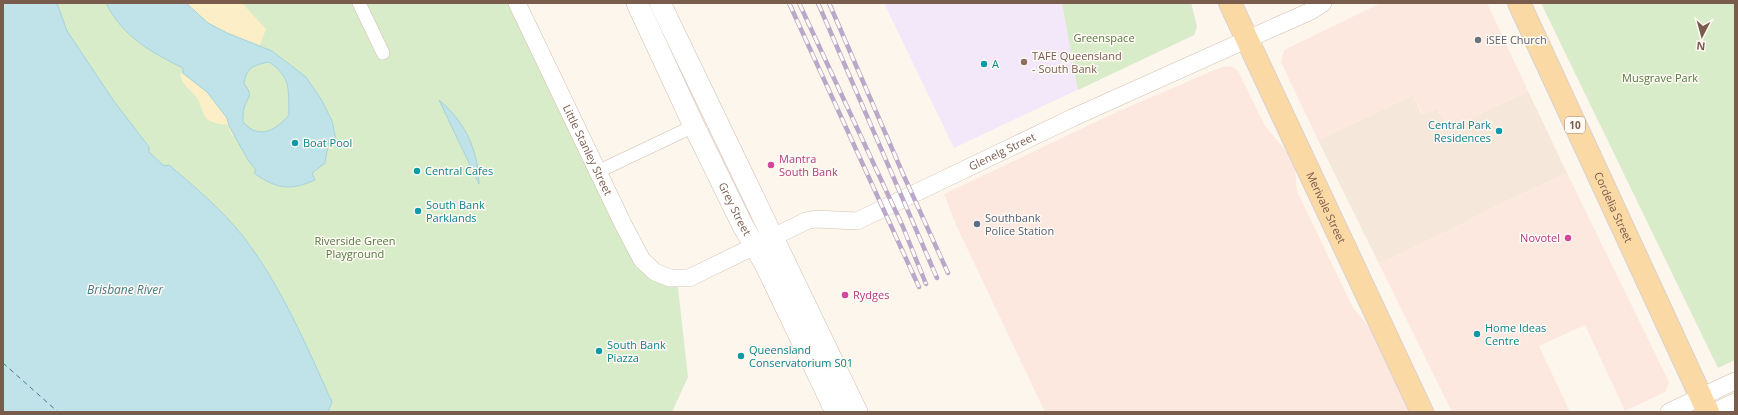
<svg xmlns="http://www.w3.org/2000/svg" width="1738" height="415" font-family="'Open Sans',sans-serif">
	<style>
		.residential { fill: #f5e8da }
		.commercial { fill: #fde8e0 }
		.education { fill: #f3e8fa }
		.green { fill: #d8ecc9 }
		.sand { fill: #fcefc7 }
		.water { fill: #bfe3e8; stroke: #a5d3da; fill-rule: evenodd }
		.lines { fill: none; stroke-linecap: round; stroke-linejoin: round }
		.ferry { stroke: #437c86; stroke-width: 1; stroke-dasharray: 5 4; stroke-linecap: butt }
		.pedestrian-casing { stroke: #d1beb0; stroke-width: 14 }
		.minor-casing { stroke: #d1beb0; stroke-width: 18 }
		.tertiary-casing { stroke: #d1beb0; stroke-width: 22 }
		.primary-casing { stroke: #dad1cd; stroke-width: 24 }
		.pedestrian { stroke: #fff; stroke-width: 13 }
		.minor { stroke: #fff; stroke-width: 17 }
		.tertiary { stroke: #fff; stroke-width: 21 }
		.primary { stroke: #fbd9a5; stroke-width: 22 }
		.rail-casing { stroke: #b9a8c9; stroke-width: 4.5 }
		.rail { stroke: #fffaf3; stroke-width: 3; stroke-dasharray: 9; stroke-linecap: butt }
		.worship-dot { fill: #6b7280; stroke: #fffaf3; stroke-width: 1.5 }
		.education-dot { fill: #8d6e63; stroke: #fffaf3; stroke-width: 1.5 }
		.culture-dot { fill: #0f9aa8; stroke: #fffaf3; stroke-width: 1.5 }
		.hotel-dot { fill: #d1479c; stroke: #fffaf3; stroke-width: 1.5 }
		.service-dot { fill: #5c6f8a; stroke: #fffaf3; stroke-width: 1.5 }
		.labels { text-anchor: middle; stroke-width: 3; stroke-linejoin: round; paint-order: stroke }
		.shield { fill: #fffaf3; stroke: #a28b7f; stroke-width: 1 }
		.shield-label { font-size: 10px; font-weight: bold; fill: #7a5c4d }
		.park-label { font-size: 11px; fill: #537a41; stroke: #fffaf3 }
		.worship-label { font-size: 11px; fill: #5b616d; stroke: #fffaf3; text-anchor: start }
		.education-label { font-size: 11px; fill: #785e54; stroke: #fffaf3; text-anchor: start }
		.culture-label { font-size: 11px; fill: #0d838f; stroke: #fffaf3; text-anchor: start }
		.street-label { font-size: 11px; fill: #7a5c4d; stroke: #fffaf3 }
		.hotel-label { font-size: 11px; fill: #b23c85; stroke: #fffaf3; text-anchor: start }
		.service-label { font-size: 11px; fill: #4e5e75; stroke: #fffaf3; text-anchor: start }
		.water-label { font-size: 12px; font-style: italic; fill: #437c86; stroke: #fffaf3 }
	</style>
	<rect width="100%" height="100%" fill="#fdf6ec"/>
	<path class="residential" d="M 1528,91 L 1567,173 L 1494,207 L 1456,227 L 1379,264 L 1318,140 L 1413,95 L 1422,115 L 1437,108 L 1448,129 Z"/>
	<path class="commercial" d="M 1381,3 L 1487,3 L 1528,91 L 1448,129 L 1437,108 L 1423,115 L 1413,95 L 1318,140 L 1281,62 L 1284,50 Z
		M 1224,66 L 1233,67 L 1238,71 L 1265,126 L 1287,152 L 1295,169 L 1297,191 L 1353,308 L 1378,338 L 1412,412 L 1045,412 L 957,227 L 944,194 L 1119,111 Z
		M 1567,173 L 1669,382 L 1665,392 L 1625,411 L 1585,325 L 1539,346 L 1570,412 L 1452,412 L 1379,264 L 1456,227 L 1494,207 Z"/>
	<path class="education" d="M 884,3 L 1191,3 L 1197,27 L 1194,35 L 954,148 Z"/>
	<path class="green" d="M 57,3 L 517,3 L 642,260 L 677,279 L 688,377 L 672,412 L 328,412 L 332,402 C 309,352 288,300 256,255 C 232,221 202,192 170,166 L 164,166 L 149,152 L 149,147 L 113,100 L 67,31 Z
		M 1062,3 L 1191,3 L 1197,27 L 1194,35 L 1078,90 Z
		M 1541,3 L 1735,3 L 1735,360 L 1718,368 Z"/>
	<path class="sand" d="M 186,3 L 242,3 L 266,29 L 260,45 C 233,36 204,26 186,3 Z
		M 181,73 L 207,92 L 227,118 L 229,126 L 237,139 L 232,135 L 227,125 C 221,124 210,123 206,118 C 202,113 201,104 197,98 C 192,91 179,83 181,73 Z"/>
	<path class="water" d="M 3,3 L 57,3 L 67,31 L 113,100 L 149,147 L 149,152 L 164,166 L 169,165 C 195,187 221,209 242,235 C 281,285 306,345 332,402 L 328,412 L 3,412 Z
		M 106,3 L 186,3 L 208,23 L 227,33 L 272,51 L 306,77 L 321,99 L 332,121 L 336,140 L 329,140 L 325,163 L 312,173 L 315,180 C 290,191 276,189 254,173 L 256,170 L 248,160 L 229,126 L 227,118 L 207,92 L 183,73 L 183,68 C 152,53 122,36 106,3 ZM 269,62 C 292,78 288,89 289,115 C 275,131 259,140 243,122 C 243,118 243,112 244,108 C 248,96 254,96 244,84 C 246,67 254,65 269,62 Z
		M 439,100 C 465,122 478,149 479,184 Z"/>
	<g class="lines">
		<path class="ferry" d="M 3,363 L 58,412"/>
		<defs>
			<path id="pedestrian" d="M 359,3 L 383,53
				M 597,172 L 694,126"/>
			<g id="minor">
				<path id="s1" d="M 517,3 L 624,226 L 642,260 L 655,272 L 670,278 L 689,278 L 806,221 L 816,219 L 857,221 L 1072,118 L 1277,26 L 1311,11 L 1323,3"/>
				<path d="M 1669,412 L 1735,381"/>
				<path d="M 1714,412 L 1735,402"/>
			</g>
			<g id="tertiary">
				<path id="s2" d="M 637,3 L 694,126 L 742,224 L 765,264 L 836,412"/>
				<path d="M 660,3 L 857,412"/>
			</g>
			<g id="primary">
				<path id="s3" d="M 1230,3 L 1422,412"/>
				<path id="s4" d="M 1519,3 L 1708,412"/>
			</g>
		</defs>
		<use href="#pedestrian" class="pedestrian-casing"/>
		<use href="#minor" class="minor-casing"/>
		<use href="#tertiary" class="tertiary-casing"/>
		<use href="#primary" class="primary-casing"/>
		<use href="#pedestrian" class="pedestrian"/>
		<use href="#minor" class="minor"/>
		<use href="#tertiary" class="tertiary"/>
		<use href="#primary" class="primary"/>
		<defs>
			<path id="rail" d="M 789,3 L 919,287
				M 799,3 L 903,227 L 926,284
				M 818,3 L 937,278
				M 829,3 L 903,174 L 948,273"/>
		</defs>
		<use href="#rail" class="rail-casing"/>
		<use href="#rail" class="rail"/>
	</g>
	<circle class="worship-dot" cx="1478" cy="40" r="4"/>
	<circle class="education-dot" cx="1024" cy="62" r="4"/>
	<g class="culture-dot">
		<circle cx="984" cy="64" r="4"/>
		<circle cx="1499" cy="131" r="4"/>
		<circle cx="295" cy="143" r="4"/>
		<circle cx="417" cy="171" r="4"/>
		<circle cx="418" cy="211" r="4"/>
		<circle cx="1477" cy="334" r="4"/>
		<circle cx="599" cy="351" r="4"/>
		<circle cx="741" cy="356" r="4"/>
	</g>
	<g class="hotel-dot">
		<circle cx="771" cy="165" r="4"/>
		<circle cx="1568" cy="238" r="4"/>
		<circle cx="845" cy="295" r="4"/>
	</g>
	<circle class="service-dot" cx="977" cy="224" r="4"/>
	<g class="labels">
		<rect class="shield" x="1565" y="117" width="20" height="16" rx="3"/>
		<g class="shield-label">
			<text x="1575" y="129">10</text>
		</g>
		<g class="park-label">
			<text x="1104" y="42">Greenspace</text>
			<text x="1660" y="82">Musgrave Park</text>
			<text x="355" y="245">Riverside Green<tspan x="355" dy="13">Playground</tspan></text>
		</g>
		<g class="worship-label">
			<text x="1486" y="44">iSEE Church</text>
		</g>
		<g class="education-label">
			<text x="1032" y="60">TAFE Queensland<tspan x="1032" dy="13">- South Bank</tspan></text>
		</g>
		<g class="culture-label">
			<text x="992" y="68">A</text>
			<text x="1491" y="129" text-anchor="end">Central Park<tspan x="1491" dy="13">Residences</tspan></text>
			<text x="303" y="147">Boat Pool</text>
			<text x="425" y="175">Central Cafes</text>
			<text x="426" y="209">South Bank<tspan x="426" dy="13">Parklands</tspan></text>
			<text x="1485" y="332">Home Ideas<tspan x="1485" dy="13">Centre</tspan></text>
			<text x="607" y="349">South Bank<tspan x="607" dy="13">Piazza</tspan></text>
			<text x="749" y="354">Queensland<tspan x="749" dy="13">Conservatorium S01</tspan></text>
		</g>
		<g class="street-label">
			<text dy="4" stroke="none"><textPath href="#s1" startOffset="163">Little Stanley Street</textPath></text>
			<text dy="4" stroke="none"><textPath href="#s1" startOffset="681">Glenelg Street</textPath></text>
			<text dy="4" stroke="none"><textPath href="#s3" startOffset="226">Merivale Street</textPath></text>
			<text dy="4" stroke="none"><textPath href="#s4" startOffset="225">Cordelia Street</textPath></text>
			<text dy="4" stroke="none"><textPath href="#s2" startOffset="228">Grey Street</textPath></text>
		</g>
		<g class="hotel-label">
			<text x="779" y="163">Mantra<tspan x="779" dy="13">South Bank</tspan></text>
			<text x="1560" y="242" text-anchor="end">Novotel</text>
			<text x="853" y="299">Rydges</text>
		</g>
		<g class="service-label">
			<text x="985" y="222">Southbank<tspan x="985" dy="13">Police Station</tspan></text>
		</g>
		<g class="water-label">
			<text x="125" y="294">Brisbane River</text>
		</g>
	</g>
	<rect width="1738" height="415" fill="none" stroke="#7a5c4d" stroke-width="8"/>
	<g transform="translate(1702 36) rotate(186)" stroke="#fffaf3" stroke-width="3" paint-order="stroke">
	<path d="M0-3L7 15L0 10L-7 15Z" fill="#7a5c4d"/>
	<text y="-6" font-size="11" font-weight="bold" text-anchor="middle" fill="#7a5c4d">N</text>
	</g>
</svg>
